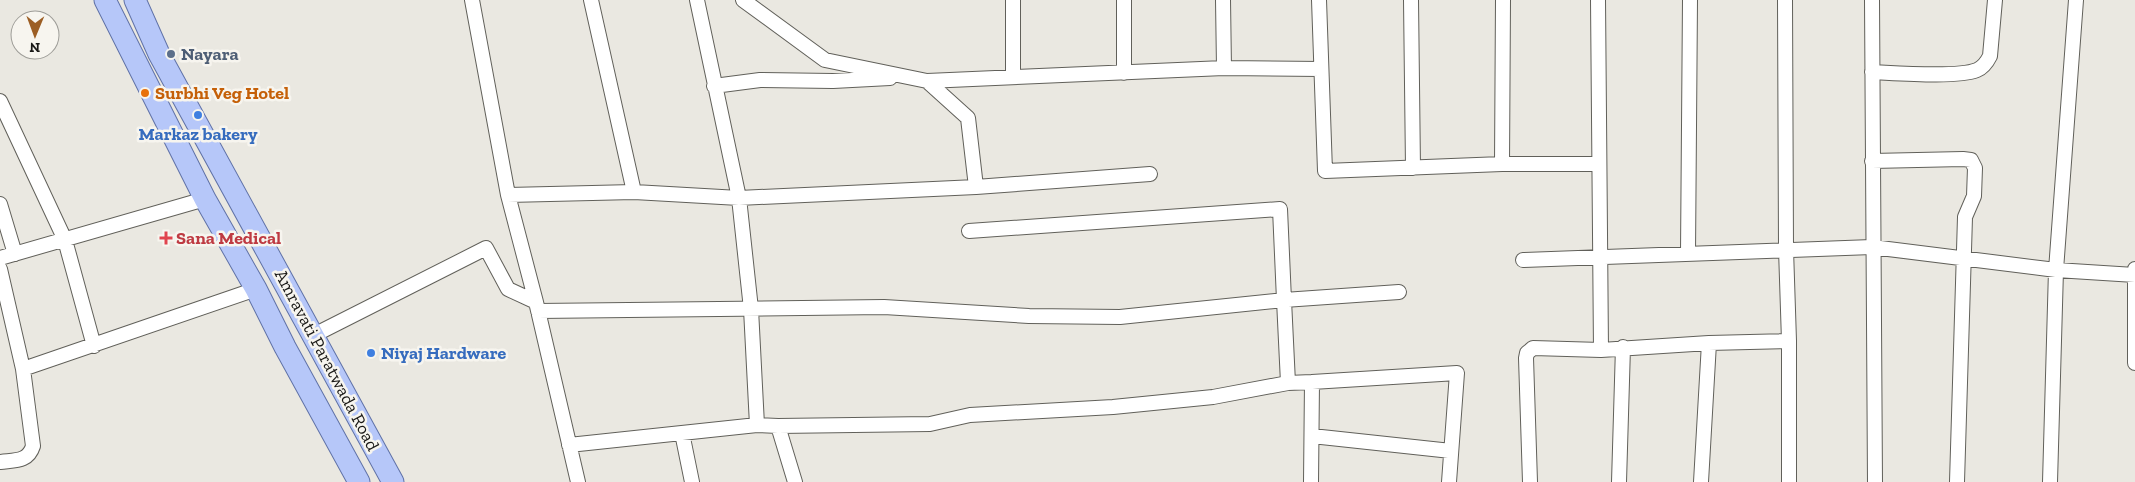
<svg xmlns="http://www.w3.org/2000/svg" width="2135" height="482" font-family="'Zilla Slab',serif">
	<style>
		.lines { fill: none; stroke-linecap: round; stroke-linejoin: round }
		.minor-casing { stroke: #61605a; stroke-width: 16 }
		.primary-casing { stroke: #6072a7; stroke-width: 23 }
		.minor { stroke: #fff; stroke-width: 14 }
		.primary { stroke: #b6c7f9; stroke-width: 21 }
		.service-dot { fill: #5c6f8a; stroke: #f7f5ef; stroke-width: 2 }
		.food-dot { fill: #e8710a; stroke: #f7f5ef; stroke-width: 2 }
		.shop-dot { fill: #3f7fe0; stroke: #f7f5ef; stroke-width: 2 }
		.health-dot { fill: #e0444e; stroke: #f7f5ef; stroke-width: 2 }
		.labels { text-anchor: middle; stroke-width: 5; stroke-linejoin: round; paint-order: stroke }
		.service-label { font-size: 18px; font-weight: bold; fill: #4e5e75; stroke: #f7f5ef; text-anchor: start }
		.food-label { font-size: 18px; font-weight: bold; fill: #c56008; stroke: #f7f5ef; text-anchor: start }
		.shop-label { font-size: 18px; font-weight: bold; fill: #366cbe; stroke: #f7f5ef }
		.health-label { font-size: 18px; font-weight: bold; fill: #be3a42; stroke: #f7f5ef; text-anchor: start }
		.street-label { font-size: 18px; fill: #191816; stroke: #f7f5ef }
	</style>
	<rect width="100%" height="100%" fill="#eae8e1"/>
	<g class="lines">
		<defs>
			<path id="minor" d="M 472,0 L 508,195 L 536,302 L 578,482
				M 591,0 L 634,192 L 739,198 L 976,187 L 1150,174
				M 697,0 L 739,198 L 751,309 L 757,425
				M 743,0 L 825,60 L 927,81 L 968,118 L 976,187
				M 1223,0 L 1224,68
				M 1319,0 L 1325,171 L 1502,164 L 1599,164
				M 1411,0 L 1413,168
				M 1598,0 L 1601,350
				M 1785,0 L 1786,249 L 1789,341 L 1789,482
				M 1872,0 L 1875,482
				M 1872,72 C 1896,73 1958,78 1977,70 C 1984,67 1987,62 1990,56 L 1995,0
				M 1124,73 L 1124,0
				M 1013,77 L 1013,0
				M 927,81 L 1224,68 L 1321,69
				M 714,86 L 760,80 L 833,81 L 890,78
				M 0,101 L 65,240 L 94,346
				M 1872,161 L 1963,159 L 1971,160 L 1975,168 L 1974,196 L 1965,217 L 1957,482
				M 1502,164 L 1503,0
				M 508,195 L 634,192
				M 0,204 L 15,254
				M 969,231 L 1280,209 L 1284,300 L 1399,292
				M 1688,253 L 1690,0
				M 0,258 L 205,199
				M 1523,260 L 1872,247 L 2056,270 L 2135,275
				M 0,269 L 23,369 L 33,446 C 28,462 15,460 0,462
				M 2135,269 L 2135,363
				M 538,311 L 884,307 L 1029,316 L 1120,317 L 1284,300 L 1288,383 L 1312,382 L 1311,482
				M 314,335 L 486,248 L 508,289 L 536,302
				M 23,369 L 256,289
				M 1312,382 L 1457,373 L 1449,482
				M 778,426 L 930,424 L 970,415 L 1113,407 L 1213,397 L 1288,383
				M 682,433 L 692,482
				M 1312,436 L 1451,451
				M 569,445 L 757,425 L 778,426 L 795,482
				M 1530,482 L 1526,358 L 1527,353 L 1533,348 L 1601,350 L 1709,343 L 1789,341
				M 1619,482 L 1623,347
				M 1701,482 L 1709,343
				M 2050,482 L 2056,270 L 2076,0"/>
			<path id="primary" d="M 105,0 L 205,199 L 256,289 L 285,347 L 359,482
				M 135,0 L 159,54 L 393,482"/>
		</defs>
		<use href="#minor" class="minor-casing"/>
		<use href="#primary" class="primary-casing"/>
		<use href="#minor" class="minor"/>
		<use href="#primary" class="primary"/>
	</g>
	<circle class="service-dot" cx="171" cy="54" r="5"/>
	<circle class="food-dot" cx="145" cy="93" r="5"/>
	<g class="shop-dot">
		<circle cx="198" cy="115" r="5"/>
		<circle cx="371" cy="353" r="5"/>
	</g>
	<path class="health-dot" d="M163.5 230.5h5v5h5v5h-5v5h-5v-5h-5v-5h5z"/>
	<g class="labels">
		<g class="service-label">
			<text x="181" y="60">Nayara</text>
		</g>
		<g class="food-label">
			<text x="155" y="99">Surbhi Veg Hotel</text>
		</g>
		<g class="shop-label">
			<text x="198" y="140">Markaz bakery</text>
			<text x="381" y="359" text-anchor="start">Niyaj Hardware</text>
		</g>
		<g class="health-label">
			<text x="176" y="244">Sana Medical</text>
		</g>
		<g class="street-label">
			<text transform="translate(327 360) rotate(62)" y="6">Amravati Paratwada Road</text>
		</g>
	</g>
	<g transform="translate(35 35) rotate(181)"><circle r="24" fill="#f7f5ef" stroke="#9e9d98"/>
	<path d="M0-4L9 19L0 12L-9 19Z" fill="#9c5e24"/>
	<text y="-8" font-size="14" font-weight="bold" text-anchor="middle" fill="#191816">N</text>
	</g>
</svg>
